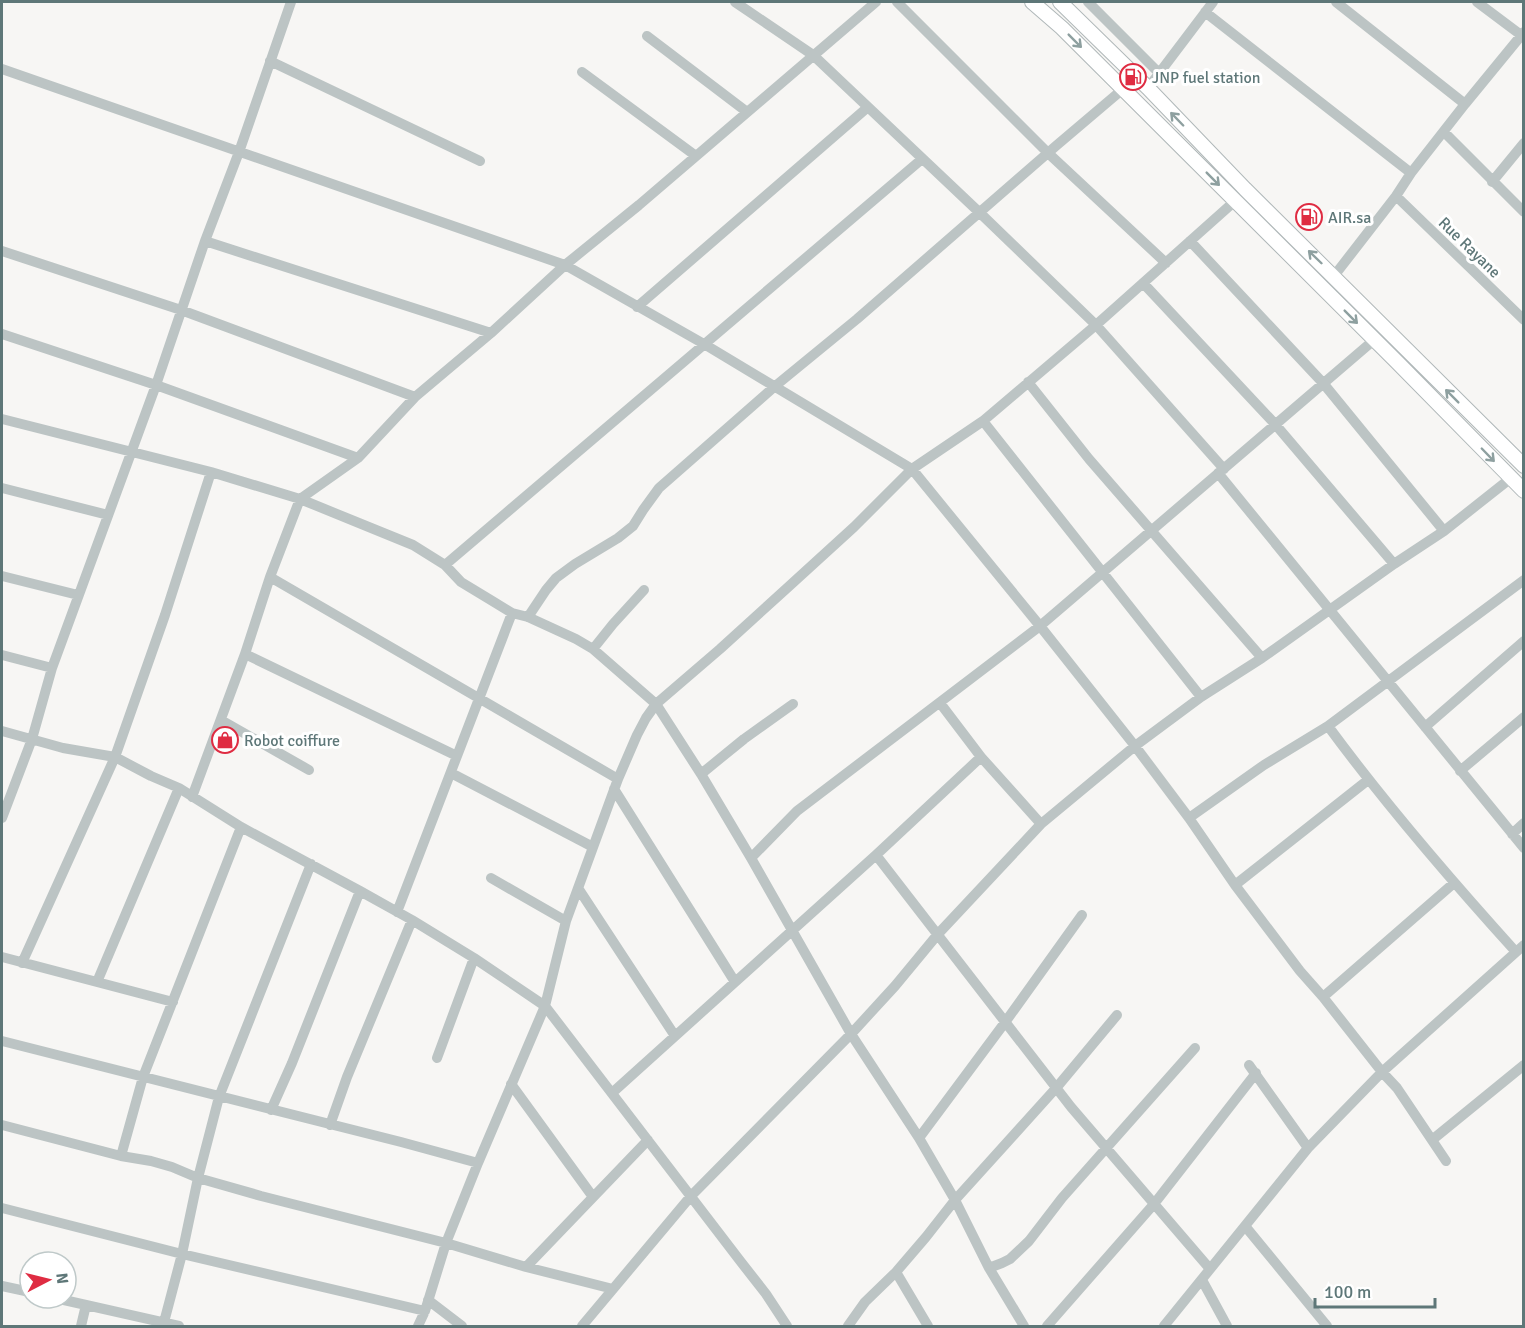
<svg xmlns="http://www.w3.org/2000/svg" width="1525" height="1328" font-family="Signika,sans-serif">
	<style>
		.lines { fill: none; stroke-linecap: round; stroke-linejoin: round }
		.major-casing { stroke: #b0b8b9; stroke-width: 16 }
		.minor { stroke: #bcc4c4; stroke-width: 10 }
		.major { stroke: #fff; stroke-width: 14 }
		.oneway { stroke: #8ea0a0 }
		.labels { text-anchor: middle; stroke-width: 6; stroke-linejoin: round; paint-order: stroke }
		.poi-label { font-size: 16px; fill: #5e7778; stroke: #fff; text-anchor: start }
		.street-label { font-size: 16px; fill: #5e7778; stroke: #fff }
	</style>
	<rect width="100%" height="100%" fill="#f7f6f4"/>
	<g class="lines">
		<defs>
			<path id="major" d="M 1032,2 L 1062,28 L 1397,362 L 1524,491
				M 1060,2 L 1148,88 L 1245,189 L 1524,466"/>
		</defs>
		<use href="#major" class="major-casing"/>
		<path class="minor" d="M 735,2 L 813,55 L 980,213 L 1096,325 L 1224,469
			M 897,2 L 1048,153 L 1166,263
			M 1088,2 L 1159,73
			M 1336,2 L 1465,104
			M 1477,2 L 1521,35
			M 1205,12 L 1411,173
			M 647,36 L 747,112
			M 270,61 L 480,161
			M 2,69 L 565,265 L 704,344 L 912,469 L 1040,626 L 1135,746 L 1189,818 L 1235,885 L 1300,971 L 1323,997 L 1454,883
			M 582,72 L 696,156
			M 1148,88 L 1213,2
			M 1444,132 L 1524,212
			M 1492,182 L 1524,143
			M 1396,196 L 1524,320
			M 205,241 L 491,333
			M 1190,241 L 1323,383 L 1444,531
			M 2,251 L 181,310 L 415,397
			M 1334,276 L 1396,196 L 1411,173 L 1465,104 L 1524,32
			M 1143,283 L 1275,424 L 1394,564
			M 637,307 L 868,107
			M 2,334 L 156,385 L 358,458
			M 1028,382 L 1089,459 L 1262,658
			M 2,419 L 211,472 L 300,499 L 358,458 L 415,397 L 491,333 L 565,265 L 639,205 L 876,2
			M 983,421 L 1201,697
			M 1218,473 L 1524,848
			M 2,488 L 108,515
			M 445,565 L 922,159
			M 2,576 L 78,595
			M 270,577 L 618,779
			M 528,617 L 546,590 L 556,578 L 575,564 L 618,538 L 633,526 L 643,510 L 659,488 L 774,387 L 857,319 L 1057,145 L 1123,89
			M 593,649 L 613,624 L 644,590
			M 245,654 L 457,756
			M 2,655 L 52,668
			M 940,703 L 981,757 L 1041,824
			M 221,720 L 309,770
			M 1328,726 C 1386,805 1450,879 1516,952
			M 1425,727 L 1524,641
			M 2,731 L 63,748 L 115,757 L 151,776 L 179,788 L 241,827 L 360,891 L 412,920 L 474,958 L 545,1006 L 741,1262 L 766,1294 L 787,1326
			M 1460,771 L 1524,717
			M 451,773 L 593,847
			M 701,774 L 744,739 L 793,704
			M 614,789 L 735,982
			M 192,797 L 245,654 L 270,577 L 300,499 L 413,545 L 445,565 L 461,582 L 494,602 L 512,613 L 528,617 L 576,639 L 593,649 L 656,704 L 701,774 L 751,858 L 851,1034 L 919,1138 L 955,1200 L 989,1268 L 1024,1326
			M 2,818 L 32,739 L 52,668 L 156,385 L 205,241 L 239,152 L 291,2
			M 1189,818 L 1264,765 L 1328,726 L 1524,580
			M 1512,834 L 1524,823
			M 876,855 L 1071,1107 L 1210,1269
			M 751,858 L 797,811 L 1040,626 L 1374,340
			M 491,878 L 566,921
			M 1235,885 L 1368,780
			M 578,888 L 675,1036
			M 397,912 L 512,613
			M 2,957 L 173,1002
			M 22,963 L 115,757 L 165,615 L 211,472
			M 97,982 L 179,788
			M 1323,997 L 1382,1072 L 1397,1088 L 1446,1161
			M 2,1041 L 401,1142 L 478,1163
			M 437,1058 L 474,958
			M 1249,1065 L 1308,1148
			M 511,1084 L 593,1197
			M 612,1093 L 876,855 L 981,757
			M 271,1110 L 292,1063 L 360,891
			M 2,1125 L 121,1156 L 151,1161 L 172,1167 L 198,1178 L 261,1196 L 446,1243 L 526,1267 L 613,1289
			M 330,1125 L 347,1077 L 412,920
			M 919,1138 L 1006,1021 L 1082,915
			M 1432,1140 L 1524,1065
			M 121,1156 L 143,1077 L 241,827
			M 2,1208 L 182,1254 L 425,1311
			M 1245,1226 L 1327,1326
			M 526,1267 L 648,1140
			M 989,1268 L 1002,1263 L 1010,1259 L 1029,1241 L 1062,1198 L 1195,1048
			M 896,1272 L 928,1326
			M 1202,1280 L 1227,1326
			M 2,1286 L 30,1292
			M 55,1298 L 179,1326
			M 428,1300 L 462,1326
			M 81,1326 L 86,1305
			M 163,1326 L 182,1254 L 198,1178 L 219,1097 L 311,864
			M 418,1326 L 425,1311 L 446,1243 L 478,1163 L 545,1006 L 566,921 L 618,779 L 637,735 L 646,718 L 656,704 L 720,649 L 786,589 L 854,527 L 912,469 L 983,421 L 1096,325 L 1235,201
			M 582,1326 L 691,1196 L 851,1034 L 895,986 L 938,934 L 1041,824 L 1135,746 L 1201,697 L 1262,658 L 1394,564 L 1444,531 L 1511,478
			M 848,1326 L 865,1302 L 896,1272 L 926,1237 L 955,1200 L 1057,1087 L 1117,1015
			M 1047,1326 L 1154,1204 L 1256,1073
			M 1164,1326 L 1308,1148 L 1382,1072 L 1524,945"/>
		<use href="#major" class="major"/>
	</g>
	<defs><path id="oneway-shaft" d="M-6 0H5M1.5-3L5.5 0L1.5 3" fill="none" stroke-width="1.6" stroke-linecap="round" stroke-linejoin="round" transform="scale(1.5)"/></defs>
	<g class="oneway">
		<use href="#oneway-shaft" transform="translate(1075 41) rotate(45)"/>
		<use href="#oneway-shaft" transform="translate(1177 119) rotate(-134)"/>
		<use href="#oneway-shaft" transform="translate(1213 179) rotate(45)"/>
		<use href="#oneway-shaft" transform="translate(1315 257) rotate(-136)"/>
		<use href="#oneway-shaft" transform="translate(1351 317) rotate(45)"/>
		<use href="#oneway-shaft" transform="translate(1452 396) rotate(-135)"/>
		<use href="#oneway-shaft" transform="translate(1488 455) rotate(46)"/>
	</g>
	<defs>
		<symbol id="fuel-ring" viewBox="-11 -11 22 22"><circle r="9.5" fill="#fff" stroke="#df2c42" stroke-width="1.5"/><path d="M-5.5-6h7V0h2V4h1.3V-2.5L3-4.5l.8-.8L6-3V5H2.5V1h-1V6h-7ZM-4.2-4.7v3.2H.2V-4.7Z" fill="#df2c42"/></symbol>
		<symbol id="shop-ring" viewBox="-11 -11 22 22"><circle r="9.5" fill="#fff" stroke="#df2c42" stroke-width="1.5"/><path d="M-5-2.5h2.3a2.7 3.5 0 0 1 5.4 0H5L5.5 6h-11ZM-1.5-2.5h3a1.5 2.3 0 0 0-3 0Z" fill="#df2c42"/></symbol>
	</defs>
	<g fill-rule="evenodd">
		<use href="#fuel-ring" x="1118" y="62" width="30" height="30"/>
		<use href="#fuel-ring" x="1294" y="202" width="30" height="30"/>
		<use href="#shop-ring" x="210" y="725" width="30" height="30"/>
	</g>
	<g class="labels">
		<g class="poi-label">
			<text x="1152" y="83">JNP fuel station</text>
			<text x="1328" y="223">AIR.sa</text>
			<text x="244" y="746">Robot coiffure</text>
		</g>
		<g class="street-label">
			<text transform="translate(1470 247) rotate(44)" y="6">Rue Rayane</text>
		</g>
	</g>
	<rect width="1525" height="1328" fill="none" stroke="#5e7778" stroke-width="6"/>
	<g transform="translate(48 1280) rotate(83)"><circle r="28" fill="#ffffff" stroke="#bfc9c9" stroke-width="1.5"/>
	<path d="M0-4.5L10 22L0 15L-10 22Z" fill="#df2c42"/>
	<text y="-9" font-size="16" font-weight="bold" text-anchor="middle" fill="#5e7778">N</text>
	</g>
	<path d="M1315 1298v9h120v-9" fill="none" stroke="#5e7778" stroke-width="3"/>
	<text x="1324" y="1298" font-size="18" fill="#5e7778" stroke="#ffffff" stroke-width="4.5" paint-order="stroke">100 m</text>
</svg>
